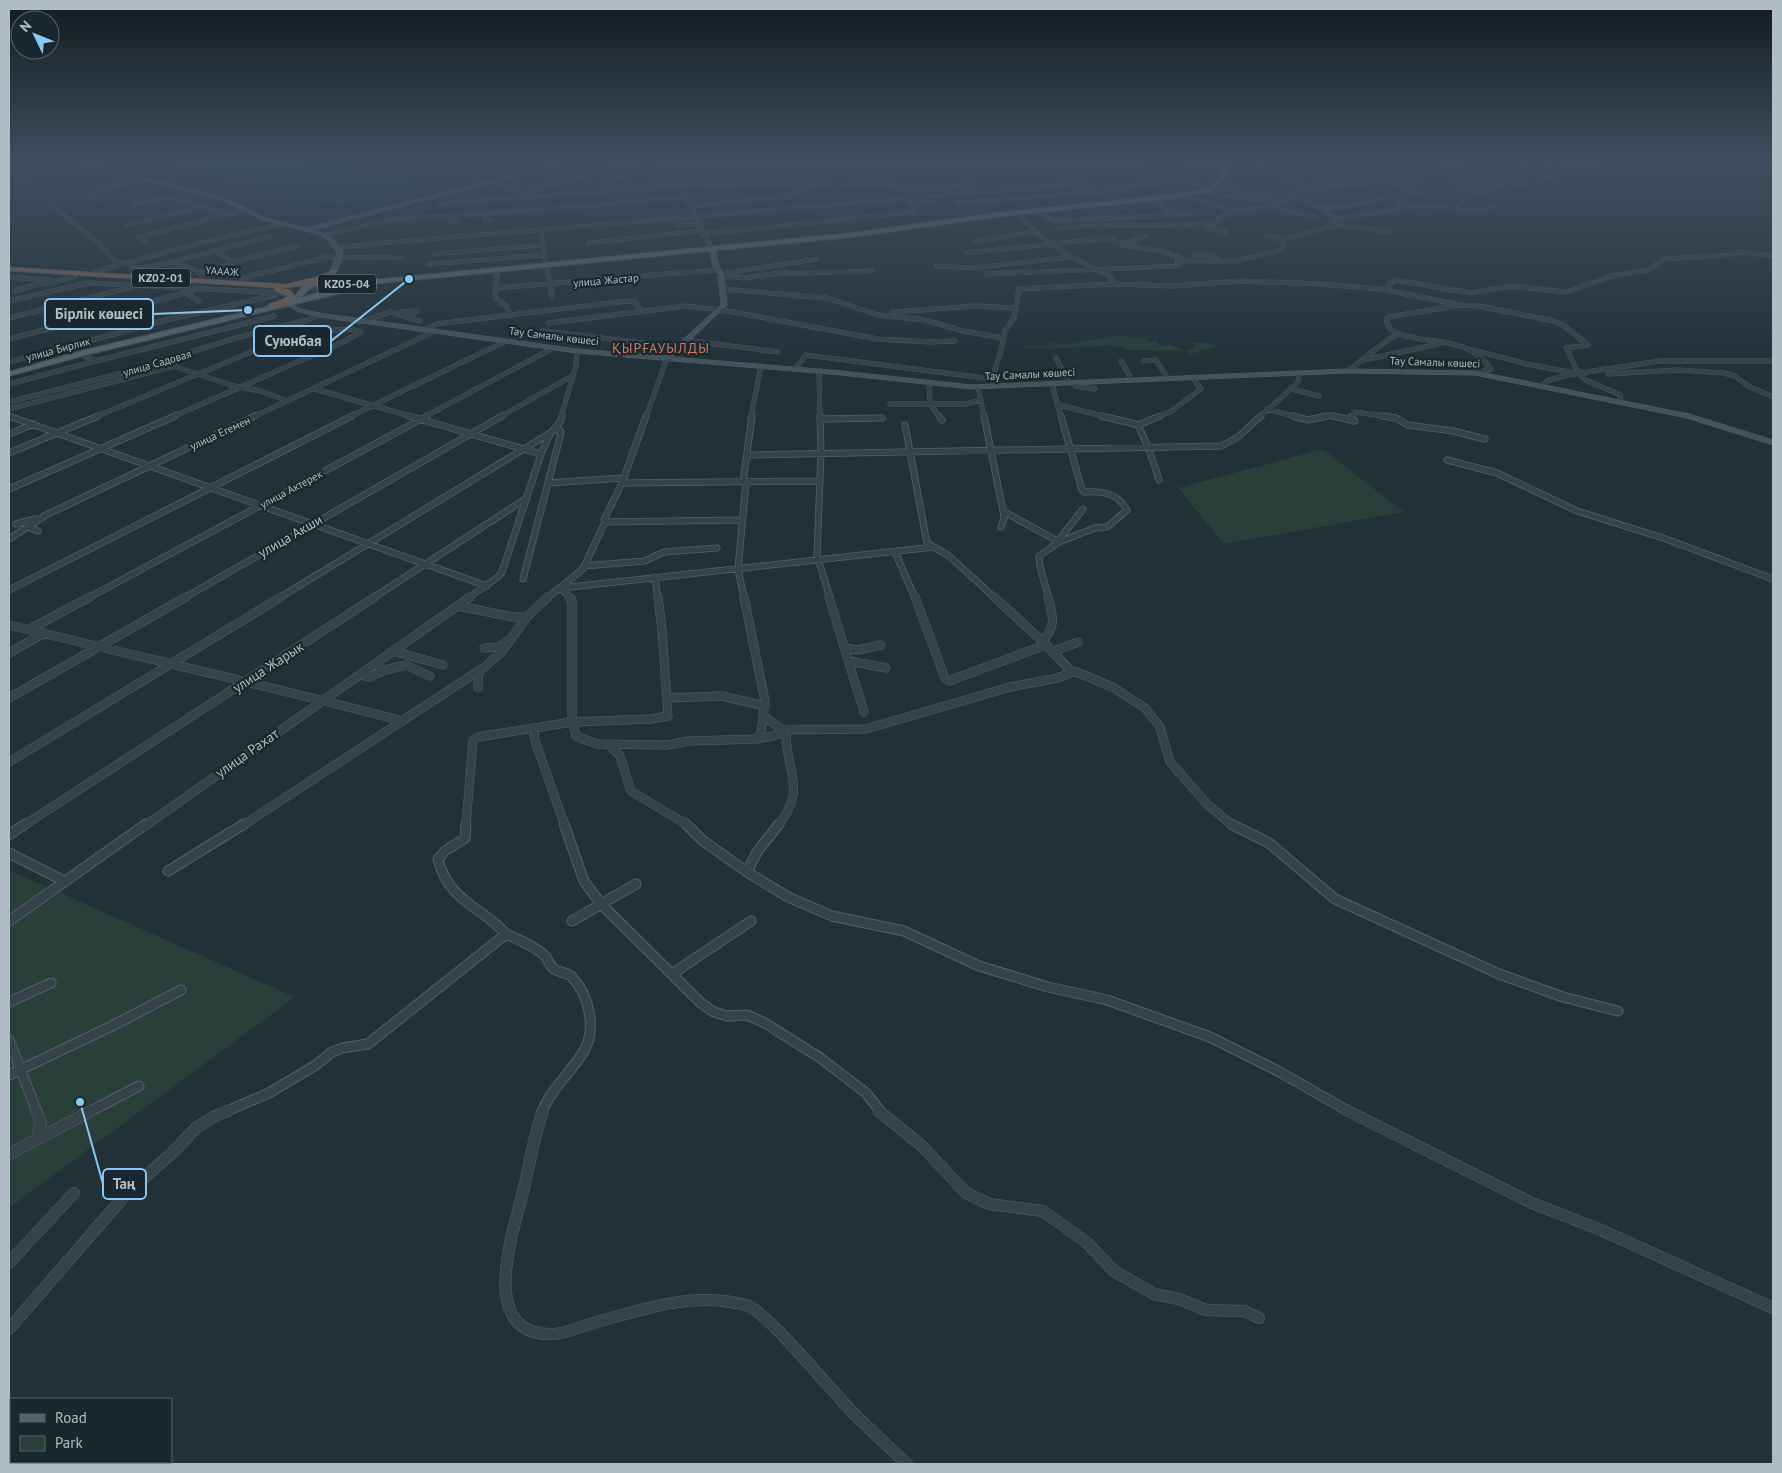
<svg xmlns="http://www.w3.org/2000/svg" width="1782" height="1473" font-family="'PT Sans',sans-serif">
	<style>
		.green { fill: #283f3a }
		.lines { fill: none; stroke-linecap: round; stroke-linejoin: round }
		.street-tunnel-far1 { stroke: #37464d; stroke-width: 4; stroke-dasharray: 4 2; stroke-linecap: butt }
		.street-tunnel { stroke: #37464d; stroke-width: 4.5; stroke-dasharray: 4.5 2.5; stroke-linecap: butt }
		.street-far5-casing { stroke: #546067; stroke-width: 4.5 }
		.street-far4-casing { stroke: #546067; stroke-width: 5 }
		.street-far3-casing { stroke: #546067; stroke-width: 7 }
		.street-far2-casing { stroke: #546067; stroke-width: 9 }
		.street-far1-casing { stroke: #546067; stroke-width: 11 }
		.street-casing { stroke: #546067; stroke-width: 12 }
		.secondary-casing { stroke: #546067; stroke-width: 1 }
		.primary-casing { stroke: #424e55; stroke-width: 2 }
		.highway-casing { stroke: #414d54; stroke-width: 1 }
		.street-far5 { stroke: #364249; stroke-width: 4 }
		.street-far4 { stroke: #364249; stroke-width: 4.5 }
		.street-far3 { stroke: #364249; stroke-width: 5.5 }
		.street-far2 { stroke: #364249; stroke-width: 8 }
		.street-far1 { stroke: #364249; stroke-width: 9 }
		.street { stroke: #364249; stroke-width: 11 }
		.secondary { fill: #44525c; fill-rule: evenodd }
		.primary { fill: #546269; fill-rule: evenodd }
		.highway { fill: #6f5e53; fill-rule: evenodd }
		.labels { text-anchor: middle; stroke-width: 4.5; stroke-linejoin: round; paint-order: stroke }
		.far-street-label { font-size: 11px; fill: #b1bdc5; stroke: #1b272e }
		.shield { fill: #1b272e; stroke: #849098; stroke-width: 1 }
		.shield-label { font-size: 12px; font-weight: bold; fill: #b1bdc5 }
		.far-quarter-label { font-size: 14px; letter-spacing: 1px; fill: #ce7962; stroke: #1b272e }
		.street-label { font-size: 14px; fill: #b1bdc5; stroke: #1b272e }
		.leader { fill: none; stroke: #88c9f3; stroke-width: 2 }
		.callout-dot { fill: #88c9f3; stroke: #1b272e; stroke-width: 2 }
		.callout { fill: #1b272e; stroke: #88c9f3; stroke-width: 2 }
		.callout-label { font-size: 15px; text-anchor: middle; font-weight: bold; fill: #b1bdc5 }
	</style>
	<rect width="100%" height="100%" fill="#223138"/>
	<path class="green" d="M 166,159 L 224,159 L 216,161 L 279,159 L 416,185 L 337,206 L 235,179 L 158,163 L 177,162 L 162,162 Z
		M 324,282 L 334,282 L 343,285 C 336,294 317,296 308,290 L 310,286 Z
		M 1120,335 L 1129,338 L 1145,338 L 1146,341 L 1152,343 L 1153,340 L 1157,341 L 1158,343 L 1165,346 L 1169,344 L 1186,351 L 1193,349 L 1195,345 L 1192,343 L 1203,342 L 1219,346 L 1191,354 L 1186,351 L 1129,350 L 1114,345 L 1049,349 L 1013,347 L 1045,346 L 1053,342 L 1064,344 Z
		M 1323,449 L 1404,512 L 1224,544 L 1178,488 Z
		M 9,870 L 295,997 L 9,1208 Z"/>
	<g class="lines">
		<path class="street-tunnel-far1" d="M 87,274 L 90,273"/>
		<path class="street-tunnel" d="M 73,277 L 90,273"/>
		<defs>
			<path id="street-far5" d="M 610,159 L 645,169 L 668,186
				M 1252,159 L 1257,161 L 1282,159
				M 1550,159 C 1567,164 1590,175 1604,159
				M 9,162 L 61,159
				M 1310,168 L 1318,177 L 1338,187
				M 1422,168 L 1434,170 L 1474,159
				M 1187,170 L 1270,169 L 1311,189
				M 9,171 L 30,176
				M 908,172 L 1139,169 L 1134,162
				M 1469,174 L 1529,186
				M 1145,175 L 1153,175 L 1211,189
				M 1318,177 L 1356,176
				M 809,178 L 816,180 L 811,184
				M 605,180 L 652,168 L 1229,162
				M 1076,181 L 1116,204
				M 1538,181 L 1552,176 L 1544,170 L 1551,159
				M 492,182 L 523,192 L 627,164
				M 1389,183 L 1423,194
				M 1456,183 L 1470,180 L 1498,185
				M 845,186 L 888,184 L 905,191 L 976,185
				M 1213,188 L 1274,194 L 1406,179 L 1415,181
				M 1205,191 L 1222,196 L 1281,202
				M 1459,192 L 1486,184
				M 682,195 L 691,206 L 712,249
				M 1187,195 C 1221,213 1263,217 1296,195
				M 787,196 L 812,185 L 833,186
				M 1293,197 L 1325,209 L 1326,213 L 1336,219 L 1426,205 L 1455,210 L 1491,210 L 1493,206
				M 99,201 L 87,192 L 145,180
				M 1398,201 L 1411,207
				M 910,203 L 932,203
				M 958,203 L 1094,192 L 1178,180
				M 51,204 L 99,244 L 115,261 L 123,263
				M 439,204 L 665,186 L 812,185
				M 133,205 L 168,197 L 229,214
				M 691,206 L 791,196
				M 1269,207 L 1316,217
				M 1325,209 L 1372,202 L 1384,197
				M 1455,210 C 1463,194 1483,191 1500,187 L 1506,178 L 1536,159
				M 1038,211 L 1055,221 L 1176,215 L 1151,199
				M 485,213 L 485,220 L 490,220
				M 1016,213 C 1041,241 1072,259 1106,274
				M 1176,215 L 1189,214
				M 449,216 L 448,220 L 459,222
				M 126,225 L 200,208
				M 678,225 L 698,224
				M 1206,226 L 1226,232
				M 1330,226 L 1356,227 L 1391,232
				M 1059,228 C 1111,223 1163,228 1215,223 L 1216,220 L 1231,213 L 1230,210
				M 541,230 L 548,274
				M 702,234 L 917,212 L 910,203 L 903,200
				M 325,235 L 390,220 L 565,208 L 684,197
				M 1267,235 L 1284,240
				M 976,241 L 1035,232
				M 146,243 L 138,237 L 246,210
				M 588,243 L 701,231
				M 1122,245 L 1161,251 L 1184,259
				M 337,247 L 1079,184
				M 213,250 L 234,262
				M 966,253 L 1098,239 L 1113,239 L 1116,243 L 1127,243 L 1145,236
				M 434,254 L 543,245
				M 1194,255 L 1212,255 L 1220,261
				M 171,262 L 190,267 L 201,274
				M 428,264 L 544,255
				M 936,266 L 973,268 L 1071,257
				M 131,268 L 151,267 L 270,237
				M 94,272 L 200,243 L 282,224
				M 728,273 L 817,259
				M 203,274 L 234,262 L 297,246
				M 260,274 L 327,257 L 402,258
				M 497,274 L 497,270
				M 672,274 L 717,270
				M 778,274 L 872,271
				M 994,274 L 1175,266 L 1179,265 L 1177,261 L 1235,261 L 1283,250 L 1283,241 L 1286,239 L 1330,226 L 1336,219
				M 1626,274 L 1648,270 L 1664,259 L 1728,255 L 1740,252 L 1773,256"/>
			<path id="street-far4" d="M 199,272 L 202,274 L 206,272
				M 497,272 L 495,298 L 506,306 L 511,316
				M 548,272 L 552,296
				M 1103,272 L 1112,278 L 1114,284
				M 728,273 L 732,272
				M 986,274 L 1024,272
				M 721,275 L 744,278 L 788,272
				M 9,277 L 50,280 L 15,291
				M 243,278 L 265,272
				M 46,284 L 73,277
				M 495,288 L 687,272
				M 722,289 L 827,298 L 878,315 L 925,320 L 963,331 L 1003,338
				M 1388,290 L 1391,282 L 1396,280 L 1470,293 L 1511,286 L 1566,292 L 1612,276 L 1634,272
				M 185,293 L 199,301
				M 9,301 L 88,283 L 283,293 L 288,297
				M 400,312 L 417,311 L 409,317
				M 892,312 L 975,306 L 1016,308
				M 9,318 L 132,287
				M 359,322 L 391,312 L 420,321
				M 548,323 L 686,306 L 722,310 L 878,339 L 930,342 L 955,341
				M 424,330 L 436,324 L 626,301 L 635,302 L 641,311
				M 542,331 L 677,347
				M 1396,333 C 1431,346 1466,334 1491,369 L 1475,373
				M 9,339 L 193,291
				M 685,340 L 778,352
				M 1473,350 L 1527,364 L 1579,374 L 1586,380 L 1620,395 L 1621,400
				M 1056,358 L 1069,383
				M 1364,360 L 1438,344
				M 96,361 L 274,316
				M 1121,361 L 1132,380
				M 1143,361 L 1156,360 L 1168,379
				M 9,362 L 171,319 L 276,295
				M 795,369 L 806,355 L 992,379
				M 1347,371 C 1364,360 1377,346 1395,336 L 1396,333 L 1389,328 L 1386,320 L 1389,317 L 1460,305 L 1479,306 L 1554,321 L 1563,325 L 1588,345 L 1566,348 L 1579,374
				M 1608,374 L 1678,370 L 1724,373 L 1735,376 L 1750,387 L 1773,397
				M 929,383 L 930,404 L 966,404 L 981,400
				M 9,384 L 96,361 L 80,354
				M 1052,384 L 1061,417
				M 1543,385 L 1547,381 L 1567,375 L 1659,361 L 1773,361
				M 993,386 L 992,379 L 1001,351 L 1005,330 L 1014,318 L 1019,289 L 1114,284 L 1172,286 L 1241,281 L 1320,284 L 1381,289 L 1460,305
				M 1075,386 L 1095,389
				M 978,387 L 984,417
				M 315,389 L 413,417
				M 1291,389 L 1319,396
				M 9,402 L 122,373 L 236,338 L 303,321
				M 890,404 L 930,404 L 940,417
				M 1058,405 L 1107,417
				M 9,409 L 174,366 L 230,385 L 260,391 L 288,401
				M 1267,409 L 1297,417
				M 9,416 L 12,417
				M 95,417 L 282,339 L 305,321 L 319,315
				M 172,417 L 343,342 L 361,332 L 352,329 L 292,333
				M 253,417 L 435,331
				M 349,417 L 506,341
				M 424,417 L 553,348
				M 500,417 L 572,376
				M 561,417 L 576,366 L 577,351
				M 646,417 L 667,358
				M 751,417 L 761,366
				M 820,417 L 819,374 L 821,371
				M 1157,417 L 1170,412 L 1201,389 L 1193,378
				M 1260,417 L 1295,385 L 1299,380 L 1298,373
				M 1324,417 L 1329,415 L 1338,417
				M 1352,417 L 1355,412 L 1390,417"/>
			<path id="street-far3" d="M 9,416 L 487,586
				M 409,416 L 541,454
				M 820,416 L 821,453 L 817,555 L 830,598
				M 939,416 L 942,420
				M 984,416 L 1003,511 L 1004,519 L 1001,527
				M 1102,416 L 1139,425
				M 1293,416 L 1308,420 L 1327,416
				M 1333,416 L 1355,421
				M 1352,416 L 1352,421
				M 1382,416 L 1396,418 L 1408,425 L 1453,431 L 1485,439
				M 821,419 L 882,418
				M 905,425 L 927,543 L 949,556 L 995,598
				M 9,434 L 34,424
				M 9,453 L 98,416
				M 748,455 L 1221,446 L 1238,437 L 1261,416
				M 1447,460 L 1497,473 L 1577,511 L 1666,539 L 1773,579
				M 1159,480 L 1150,452 L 1138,425 L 1160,416
				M 743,482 L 752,416
				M 548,483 L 623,478
				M 622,483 L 820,481
				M 9,489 L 175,416
				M 1003,511 L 1059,542
				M 605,522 L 741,520
				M 16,524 L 35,519
				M 28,527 L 38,531
				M 9,539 L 46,515 L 255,416
				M 1058,541 L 1083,509
				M 895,552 L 915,598
				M 584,566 L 645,561 L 664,552 L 717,548
				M 655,578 L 658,598
				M 523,579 L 561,433 L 560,430 L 555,430
				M 561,588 L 570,598
				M 561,588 L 934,547
				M 9,590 L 352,416
				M 88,598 L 427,416
				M 184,598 L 502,416
				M 279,598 L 550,433
				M 373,598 L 527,498
				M 468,598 L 498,577 L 502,572 L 541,454 L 550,434 L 560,422 L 562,416
				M 547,598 L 583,569 L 605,522 L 604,520 L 622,483 L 646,416
				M 744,598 L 738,569 L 746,482
				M 1049,598 C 1046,586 1038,567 1039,556 L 1059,542 L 1095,528 L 1107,527 L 1127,510 C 1118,493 1102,491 1084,492 L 1082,490 L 1061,416"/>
			<path id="street-far2" d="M 569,597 L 572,600 L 572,722 L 576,736 L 597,744 L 667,745 L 689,741 L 757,739 L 761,733 L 765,701 L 744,597
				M 829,597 L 864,712
				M 915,597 L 945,678 L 949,681 L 1045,645
				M 994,597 L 1039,638 L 1072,672
				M 458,606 L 513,617 L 527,617
				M 9,625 C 140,657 272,687 403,721
				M 30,629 L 90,597
				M 1042,642 C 1057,625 1053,617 1048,597
				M 484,648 L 499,647 L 507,641
				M 845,648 L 858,650 L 881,645
				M 393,651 L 443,665
				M 1052,652 L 1078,642
				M 9,653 L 44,633
				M 849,661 L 886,668
				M 375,664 L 385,670 L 406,665 L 430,676
				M 360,675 L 370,677 L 385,670
				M 478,688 L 479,670
				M 9,698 L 186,597
				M 668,698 L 722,696 L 765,706
				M 763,715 L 782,730
				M 535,729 L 534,738 L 565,826
				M 757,739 L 774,736 L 782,730 L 866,729 L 1010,687 L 1058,678 L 1072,672 L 1077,672 L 1114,688 L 1145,708 L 1160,727 L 1170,762 L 1207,804 L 1233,826
				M 608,744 L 620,756 L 631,791 L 689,826
				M 9,762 L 281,597
				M 23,826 L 375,597
				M 145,826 L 470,597
				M 242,826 L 486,666 L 502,651 L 527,617 L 548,597
				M 466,826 L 473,740 L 478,737 L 572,722 L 651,719 L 668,716 L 662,630 L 658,597
				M 778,826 C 806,789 788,776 786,737 L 780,732"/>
			<path id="street-far1" d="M 564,824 L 584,881 L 601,904 L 701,1003 L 714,1012 L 727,1016 L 747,1015 L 763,1022 L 819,1057 L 866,1093 L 881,1112
				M 686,824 L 702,840 L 747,872
				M 779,824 L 757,852 L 747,872 L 788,897 L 832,916 L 904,931 L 979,966 L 1048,987 L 1107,1000 L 1210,1037 L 1278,1071 L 1350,1112
				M 1231,824 L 1269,843 L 1335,899 L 1499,974 L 1563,997 L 1618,1011
				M 9,835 L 25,824
				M 9,853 L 64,881
				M 168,871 L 244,824
				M 9,921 L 146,824
				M 572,921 L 636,884
				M 506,934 C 519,940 535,946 546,957 C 548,960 549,964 552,967 C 557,973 567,972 572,977 C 589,995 596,1027 585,1049 C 573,1071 551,1088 542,1112
				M 672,974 L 751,921
				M 9,1002 L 51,983
				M 9,1040 L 37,1112
				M 9,1075 L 112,1026 L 181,990
				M 89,1112 L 139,1086
				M 225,1112 L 269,1093 L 316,1065 L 332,1052 L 342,1048 L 368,1044 L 506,934 C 482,907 448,901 438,859 L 445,851 L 465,838 L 466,824"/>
			<path id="street" d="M 36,1111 L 41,1123 L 37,1139
				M 543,1111 C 533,1137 530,1165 523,1192 C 513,1233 476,1337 554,1334 C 567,1333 582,1326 594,1323 C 645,1309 692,1291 746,1305 C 765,1310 824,1382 842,1401 C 862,1423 885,1443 907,1464
				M 879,1111 L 922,1146 L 966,1193 L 989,1204 L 1043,1211 L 1086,1242 L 1114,1271 L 1154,1294 L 1179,1299 L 1206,1310 L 1244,1311 L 1259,1318
				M 1348,1111 L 1532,1203 L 1601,1230 L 1773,1308
				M 9,1154 L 91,1111
				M 9,1263 L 74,1193
				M 9,1329 L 127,1193 L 173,1152 L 196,1128 L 213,1117 L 228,1111"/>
			<path id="secondary" d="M 63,159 L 71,159 L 222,197 L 267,218 L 306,228 L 574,159 L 582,159 L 312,230 C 324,233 340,240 343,254 C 344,259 336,271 334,276 L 317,284 L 315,283 L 315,281 L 329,274 L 337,253 L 328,240 L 317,234 L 263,220 L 218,199 Z
				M 712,247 L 715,249 L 719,266 L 724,274 L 727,305 L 672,357 L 841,371 L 971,385 L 1347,369 L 1475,371 L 1689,414 L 1773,440 L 1773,445 L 1687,418 L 1475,375 L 1347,373 L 971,389 L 841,375 L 577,353 L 319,317 L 297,311 L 283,303 L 288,302 L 301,309 L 319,313 L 577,349 L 665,356 L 721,305 L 718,274 L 713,266 L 709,249 Z"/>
			<path id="primary" d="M 1227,159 L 1233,159 C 1223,192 1208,193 1177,198 L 995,217 L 852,237 L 382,283 L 350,284 L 341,293 L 82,356 L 9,376 L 9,372 L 77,352 L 291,301 L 303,286 L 317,280 L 328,278 L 343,280 L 382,279 L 852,233 L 995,213 L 1177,194 C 1206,190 1218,189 1227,159 ZM 333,282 L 343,285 L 337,290 L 316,293 L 301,298 C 310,287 318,282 333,282 Z"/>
			<path id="highway" d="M 9,267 L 286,284 L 320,276 L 334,269 L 338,271 L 326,280 L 316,282 L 316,285 L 282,288 L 291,290 L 295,296 L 289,303 L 272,308 L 268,306 L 269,304 L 283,299 L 287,296 L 274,291 L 274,288 L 9,271 Z"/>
		</defs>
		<use href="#street-far5" class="street-far5-casing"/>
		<use href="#street-far4" class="street-far4-casing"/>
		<use href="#street-far3" class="street-far3-casing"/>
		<use href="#street-far2" class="street-far2-casing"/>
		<use href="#street-far1" class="street-far1-casing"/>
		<use href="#street" class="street-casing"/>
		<use href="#secondary" class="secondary-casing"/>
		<use href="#primary" class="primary-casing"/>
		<use href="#highway" class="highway-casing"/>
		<use href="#street-far5" class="street-far5"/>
		<use href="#street-far4" class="street-far4"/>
		<use href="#street-far3" class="street-far3"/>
		<use href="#street-far2" class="street-far2"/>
		<use href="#street-far1" class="street-far1"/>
		<use href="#street" class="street"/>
		<use href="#secondary" class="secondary"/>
		<use href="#primary" class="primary"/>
		<use href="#highway" class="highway"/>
	</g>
	<linearGradient id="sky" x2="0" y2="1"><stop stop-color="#131b1f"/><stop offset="0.44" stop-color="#3e4e5e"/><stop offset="1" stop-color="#3e4e5e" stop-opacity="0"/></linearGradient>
	<rect width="1782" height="365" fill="url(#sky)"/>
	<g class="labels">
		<g class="far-street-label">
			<text transform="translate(222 271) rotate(4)" y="4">ҮАААЖ</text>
			<text transform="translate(606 280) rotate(-5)" y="4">улица Жастар</text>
			<text transform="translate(554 336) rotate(7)" y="4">Тау Самалы көшесі</text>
			<text transform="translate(58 349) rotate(-15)" y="4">улица Бирлик</text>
			<text transform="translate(1435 362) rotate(2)" y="4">Тау Самалы көшесі</text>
			<text transform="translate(157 363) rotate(-16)" y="4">улица Садовая</text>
			<text transform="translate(1030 374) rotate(-3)" y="4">Тау Самалы көшесі</text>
			<text transform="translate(220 433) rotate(-25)" y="4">улица Егемен</text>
			<text transform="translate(291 489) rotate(-28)" y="4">улица Актерек</text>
		</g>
		<g class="shield">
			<rect x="132" y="268.5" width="58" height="19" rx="4"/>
			<rect x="318" y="274.5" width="58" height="19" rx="4"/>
		</g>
		<g class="shield-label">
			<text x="161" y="282">KZ02-01</text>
			<text x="347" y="288">KZ05-04</text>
		</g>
		<g class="far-quarter-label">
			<text x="661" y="353">ҚЫРҒАУЫЛДЫ</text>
		</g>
		<g class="street-label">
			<text transform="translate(290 536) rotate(-30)" y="5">улица Акши</text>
			<text transform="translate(268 667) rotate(-33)" y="5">улица Жарык</text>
			<text transform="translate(247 753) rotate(-35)" y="5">улица Рахат</text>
		</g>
	</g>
	<path class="leader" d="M248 310L153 314M409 279L331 341M80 1102L103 1184"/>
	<g class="callout-dot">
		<circle cx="248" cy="310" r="5"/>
		<circle cx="409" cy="279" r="5"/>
		<circle cx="80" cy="1102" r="5"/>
	</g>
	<g class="callout">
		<rect x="45" y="299" width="108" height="30" rx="5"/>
		<rect x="254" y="326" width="77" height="30" rx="5"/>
		<rect x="103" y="1169" width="43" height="30" rx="5"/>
	</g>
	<g class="callout-label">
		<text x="99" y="319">Бірлік көшесі</text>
		<text x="293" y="346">Суюнбая</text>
		<text x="124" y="1189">Таң</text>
	</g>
	<rect width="1782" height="1473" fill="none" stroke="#b1bdc5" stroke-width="20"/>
	<rect x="10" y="1398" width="162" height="65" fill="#1b272e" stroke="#57636a"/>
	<rect x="20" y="1414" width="25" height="8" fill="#546269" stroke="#57636a"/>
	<text x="55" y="1423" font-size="15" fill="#b1bdc5">Road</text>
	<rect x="20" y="1436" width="25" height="15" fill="#283f3a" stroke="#57636a"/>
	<text x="55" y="1448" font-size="15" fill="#b1bdc5">Park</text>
	<g transform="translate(35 35) rotate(313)"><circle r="24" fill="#1b272e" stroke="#57636a"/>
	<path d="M0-4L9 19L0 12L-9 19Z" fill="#88c9f3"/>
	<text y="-8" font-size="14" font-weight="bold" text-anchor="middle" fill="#b1bdc5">N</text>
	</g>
</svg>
